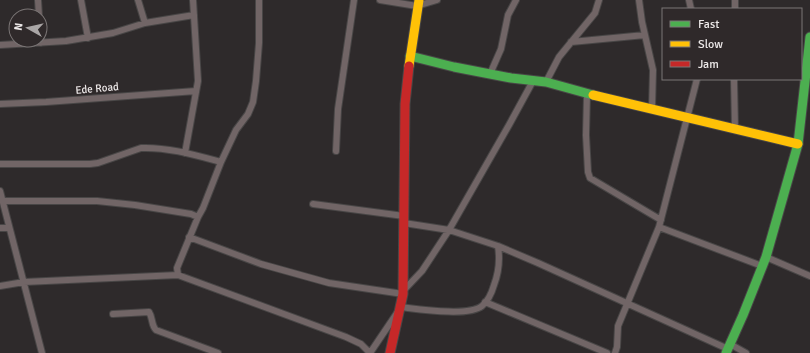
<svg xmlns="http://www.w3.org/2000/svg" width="810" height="353" font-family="Signika,sans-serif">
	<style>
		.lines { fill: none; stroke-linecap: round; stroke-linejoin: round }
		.street-casing { stroke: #484646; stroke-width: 8 }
		.fast-casing { stroke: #484646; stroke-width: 11 }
		.slow-casing { stroke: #484646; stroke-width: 11 }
		.jam-casing { stroke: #484646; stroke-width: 11 }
		.street { stroke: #716566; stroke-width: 6 }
		.fast { stroke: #4caf50; stroke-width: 9 }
		.slow { stroke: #ffc107; stroke-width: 9 }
		.jam { stroke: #c62828; stroke-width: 9 }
		.labels { text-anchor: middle; stroke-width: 3.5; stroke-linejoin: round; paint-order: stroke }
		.street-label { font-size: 11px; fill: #ede9e9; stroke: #2f292a }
	</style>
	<rect width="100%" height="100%" fill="#2e2a2b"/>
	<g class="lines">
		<defs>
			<path id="street" d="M 38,0 L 39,16
				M 81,0 L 88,38
				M 138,0 L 145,23
				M 380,0 L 417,6 L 437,0
				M 639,0 L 642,22 L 653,70 L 652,109
				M 689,0 L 691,9
				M 735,9 L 735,0
				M 40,28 L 41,43
				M 571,42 L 645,35
				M 0,45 L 66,41 L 113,33 L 145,23 L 194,15
				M 490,74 L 501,49 L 508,15 L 516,0
				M 734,79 L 735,129
				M 546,82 L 559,57 L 595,13 L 599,0
				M 587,94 L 586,135 L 588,172 L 590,178 L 661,220
				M 0,104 L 46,102 L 196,91
				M 336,151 L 338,109 L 354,0
				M 185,153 L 198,81 L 193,0
				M 0,164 L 90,164 L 98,163 L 141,148 C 168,147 195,155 221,162
				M 0,191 L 42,353
				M 2,201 L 97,201 L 135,205 L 191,214 L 198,217
				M 313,204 L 404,216
				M 404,223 L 449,230 L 498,246 L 538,263 L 728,349
				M 659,227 L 762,266
				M 0,228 L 9,228
				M 189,237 L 261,264 L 329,283 L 403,294
				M 766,257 L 810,276
				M 178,275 L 177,268 L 198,217 L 203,208 L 221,162 L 236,130 L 248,114 L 253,102 L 256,81 L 259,43 L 259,0
				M 0,286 L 24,282 L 178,275 L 346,337 L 361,344 L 370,353
				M 403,291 L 422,271 L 449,230 L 509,125 L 533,81
				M 485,302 L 607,353
				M 400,307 C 418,309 468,317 482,306 C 488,301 492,292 494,285 C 499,272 500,259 498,246
				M 113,314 L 149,312 C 153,318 151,325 156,330 L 218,353
				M 730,344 L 746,353
				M 370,353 L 397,313
				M 615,353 L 617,347 L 618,326 L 659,227 L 697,79"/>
			<path id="fast" d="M 410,56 L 454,67 L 511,78 L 546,82 L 593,95
				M 726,353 L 743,315 L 766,257 L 798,144 L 810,37"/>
			<path id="slow" d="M 409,66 L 419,0
				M 593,95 L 798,144"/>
			<path id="jam" d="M 390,353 L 403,294 L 405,104 L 409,66"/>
		</defs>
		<use href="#street" class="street-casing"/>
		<use href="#fast" class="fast-casing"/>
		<use href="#slow" class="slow-casing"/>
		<use href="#jam" class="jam-casing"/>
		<use href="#street" class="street"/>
		<use href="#fast" class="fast"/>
		<use href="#slow" class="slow"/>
		<use href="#jam" class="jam"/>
	</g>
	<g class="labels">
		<g class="street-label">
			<text transform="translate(97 88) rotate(-5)" y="4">Ede Road</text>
		</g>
	</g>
	<rect x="662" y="8" width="140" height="72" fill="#2f292a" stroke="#7b7676"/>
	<rect x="670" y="21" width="20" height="6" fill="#4caf50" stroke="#7b7676"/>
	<text x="698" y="28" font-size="12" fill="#ede9e9">Fast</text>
	<rect x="670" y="41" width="20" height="6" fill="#ffc107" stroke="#7b7676"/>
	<text x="698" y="48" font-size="12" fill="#ede9e9">Slow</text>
	<rect x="670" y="61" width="20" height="6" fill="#c62828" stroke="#7b7676"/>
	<text x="698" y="68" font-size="12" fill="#ede9e9">Jam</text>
	<g transform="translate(28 28) rotate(278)"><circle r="19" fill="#2f292a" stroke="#7b7676"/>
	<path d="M0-3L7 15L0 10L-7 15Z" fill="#aaa6a6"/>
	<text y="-6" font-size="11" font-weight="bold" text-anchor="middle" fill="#ede9e9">N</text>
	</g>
</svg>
